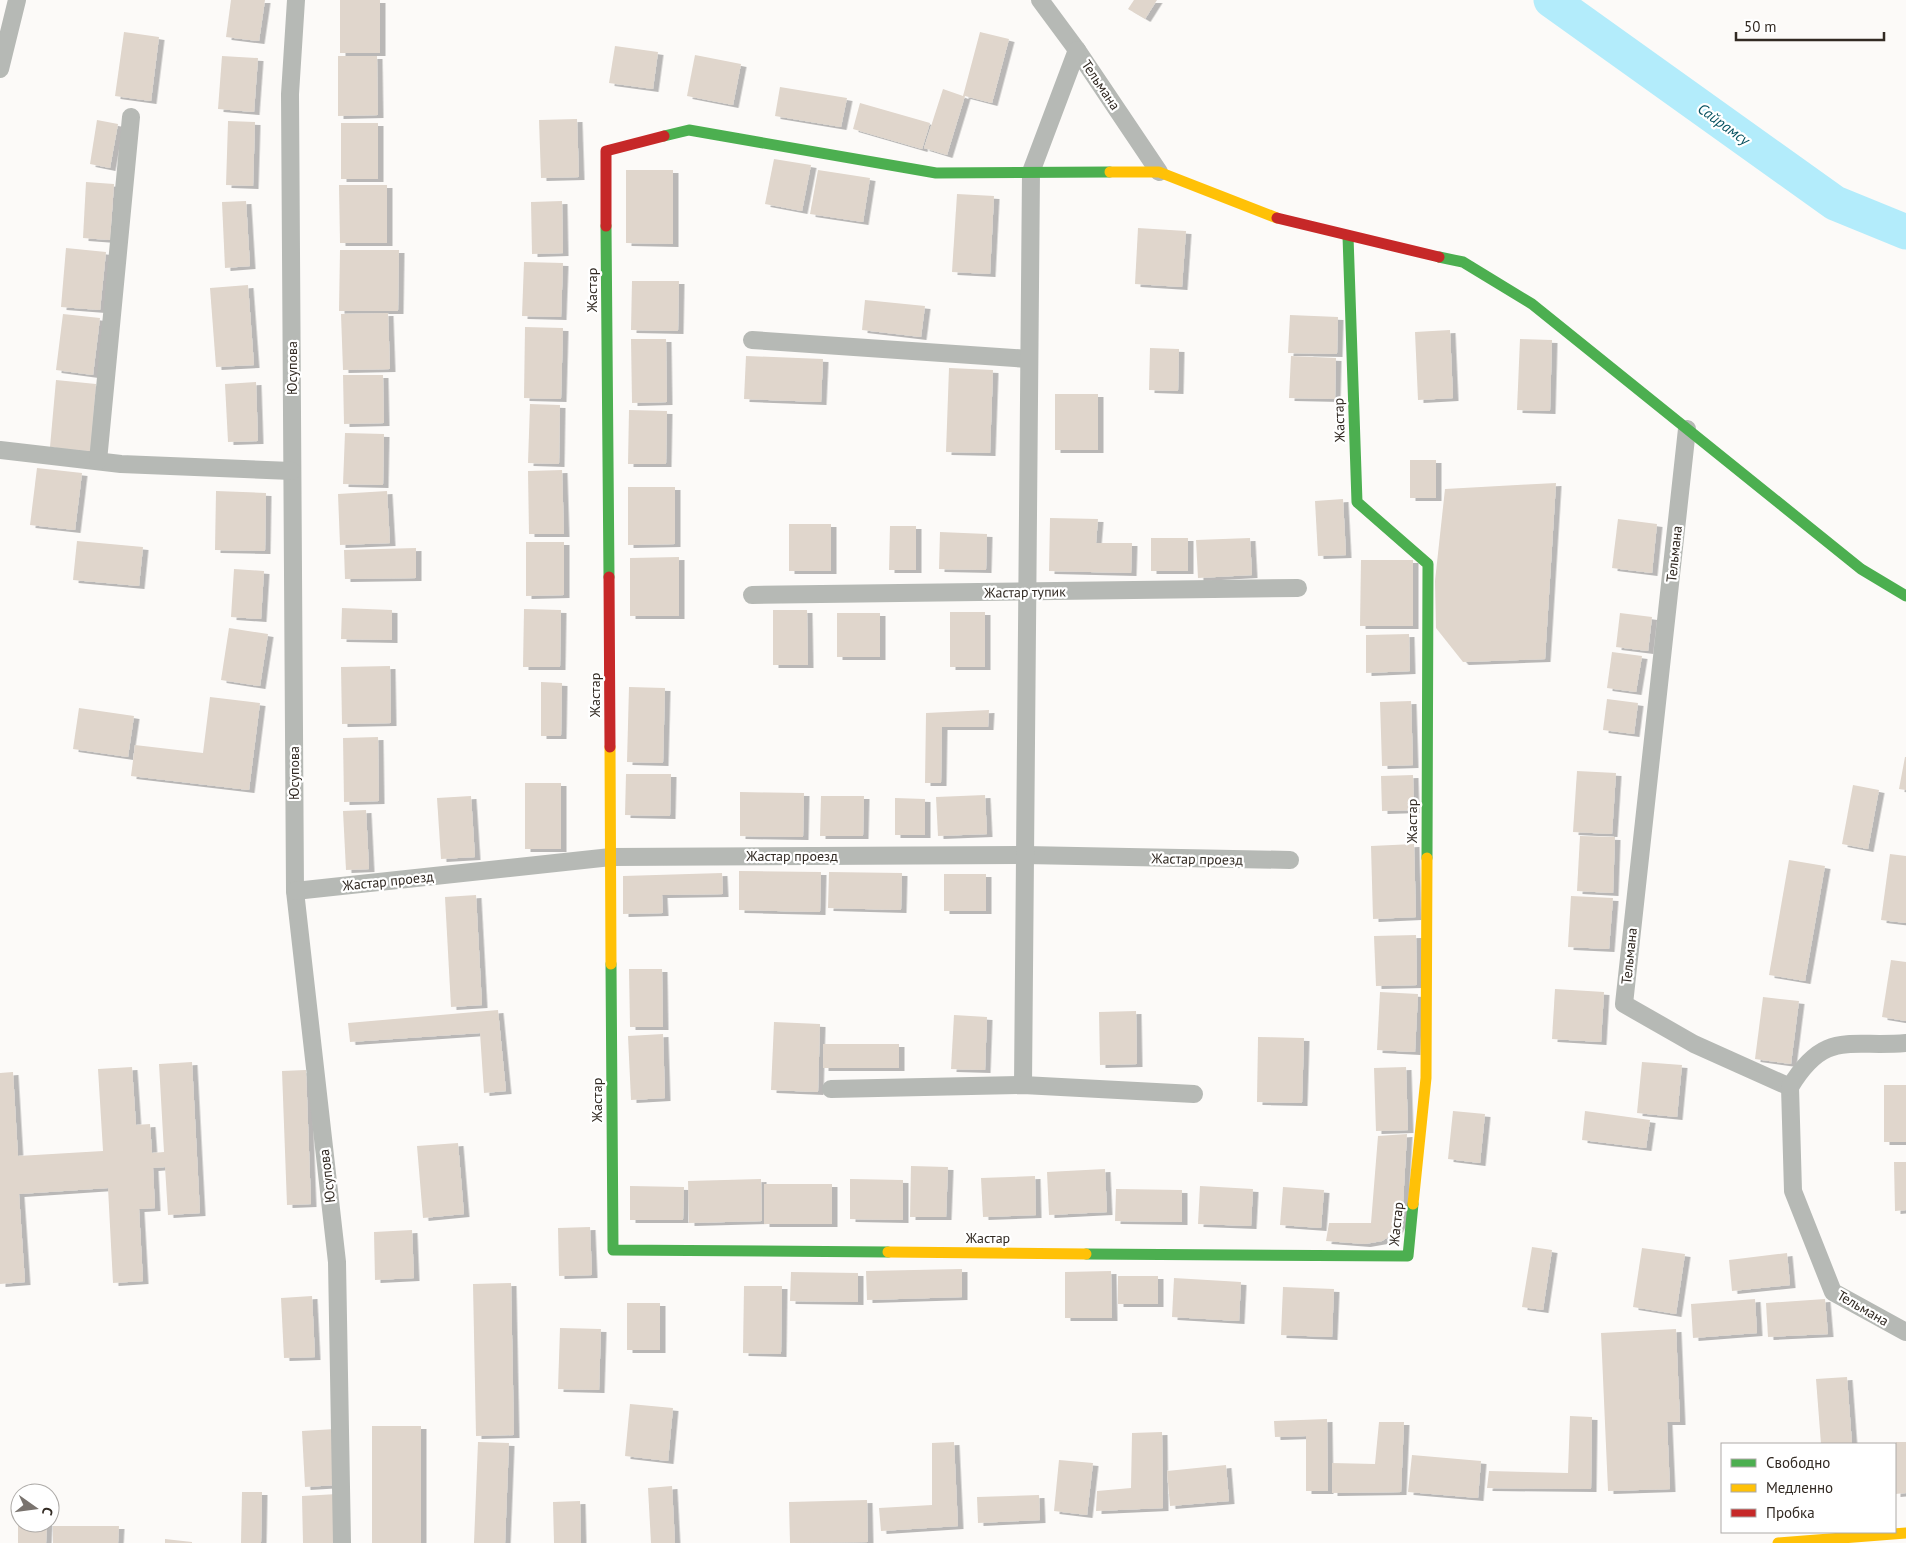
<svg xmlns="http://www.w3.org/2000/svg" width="1906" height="1543" font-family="'PT Sans',sans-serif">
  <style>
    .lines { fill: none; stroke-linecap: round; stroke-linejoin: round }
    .river { stroke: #b3ecfb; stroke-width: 35 }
    .building { fill: #e0d6cc; filter: url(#shadow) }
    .street { stroke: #b6b9b5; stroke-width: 18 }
    .fast { stroke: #4caf50; stroke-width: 11 }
    .slow { stroke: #ffc107; stroke-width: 11 }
    .jam { stroke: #c62828; stroke-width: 11 }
    .labels { text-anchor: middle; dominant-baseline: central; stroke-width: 4.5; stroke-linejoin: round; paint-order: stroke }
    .street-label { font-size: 14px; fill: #322a23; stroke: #fff }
    .water-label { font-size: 15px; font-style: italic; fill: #034f5e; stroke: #fff }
  </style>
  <defs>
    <filter id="shadow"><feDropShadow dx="5.5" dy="3" stdDeviation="0" flood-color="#0004"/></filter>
  </defs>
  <rect width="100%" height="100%" fill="#fcfaf8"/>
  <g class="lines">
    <!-- river -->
    <polyline class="river" points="1551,0 1835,203 1906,232"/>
  </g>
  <!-- building -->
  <g class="building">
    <polygon points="231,0 265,0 259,41 226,37"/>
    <rect x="340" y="0" width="40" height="53"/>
    <polygon points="1134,0 1157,0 1145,19 1128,9"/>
    <polygon points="124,32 159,37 151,101 115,96"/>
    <polygon points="980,32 1009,39 992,103 965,96 947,155 924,148 943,89 963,96"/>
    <polygon points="615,46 658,52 653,89 609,83"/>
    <polygon points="695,55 741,64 733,105 687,96"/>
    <polygon points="222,56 258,58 254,112 218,109"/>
    <polygon points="338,56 377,56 378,115 338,116"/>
    <polygon points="780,87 847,98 841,127 775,116"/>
    <polygon points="860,103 930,123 922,149 853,129"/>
    <polygon points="577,119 579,177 541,178 539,120"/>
    <polygon points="97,120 118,124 110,168 90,164"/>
    <polygon points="228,121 255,122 253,186 226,185"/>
    <rect x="341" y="123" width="37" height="56"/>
    <polygon points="774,159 811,165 802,211 765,204"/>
    <polygon points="626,170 673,170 673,244 626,243"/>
    <polygon points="818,170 870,178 863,222 810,214"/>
    <polygon points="86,182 114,184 110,240 83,238"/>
    <polygon points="339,185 387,185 387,243 340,243"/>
    <polygon points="957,194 994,196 990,274 952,272"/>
    <polygon points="246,201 250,266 225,268 222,202"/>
    <polygon points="562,201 563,253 532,254 531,202"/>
    <polygon points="1138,228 1186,231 1182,287 1135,284"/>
    <polygon points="66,248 106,252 100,310 61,307"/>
    <polygon points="340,250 399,250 398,311 339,311"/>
    <polygon points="524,262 563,263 561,317 522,316"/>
    <polygon points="632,281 679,281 678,331 631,330"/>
    <polygon points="248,285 254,365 216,367 210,288"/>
    <polygon points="865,300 925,306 921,337 862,330"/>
    <polygon points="388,313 390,369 343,370 341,314"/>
    <polygon points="63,314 100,318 93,375 56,370"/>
    <polygon points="1290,315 1338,317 1337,354 1288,353"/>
    <polygon points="525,327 563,328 561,399 524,398"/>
    <polygon points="1450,330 1453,398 1418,400 1415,332"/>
    <polygon points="631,339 666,339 667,402 632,403"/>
    <polygon points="1520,339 1552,340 1550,411 1517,410"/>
    <polygon points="1150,348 1179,349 1178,391 1149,390"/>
    <polygon points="746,356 823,359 821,402 744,399"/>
    <polygon points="1291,356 1336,358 1335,399 1289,398"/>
    <polygon points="949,368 993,370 990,453 946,452"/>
    <polygon points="343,375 383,375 384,423 344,424"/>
    <polygon points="56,380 96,384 90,451 50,447"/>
    <polygon points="256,382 258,441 228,442 225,384"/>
    <rect x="1055" y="394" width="43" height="56"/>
    <polygon points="530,404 560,405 559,464 528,463"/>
    <polygon points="629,410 667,411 666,464 628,464"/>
    <polygon points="345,433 384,434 383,485 343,484"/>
    <rect x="1410" y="460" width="26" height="38"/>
    <polygon points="37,468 82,473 75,530 30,525"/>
    <polygon points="562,470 564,534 529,534 528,471"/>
    <polygon points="1556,483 1545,659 1463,662 1436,628 1435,581 1445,489"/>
    <polygon points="628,487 675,487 675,544 628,545"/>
    <polygon points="216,491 266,493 265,551 215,550"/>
    <polygon points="387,491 390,543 340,545 338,494"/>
    <polygon points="1343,499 1346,555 1318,556 1315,501"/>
    <polygon points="1050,518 1098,519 1096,543 1132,543 1131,573 1049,571"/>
    <polygon points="1618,519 1657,524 1652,573 1612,568"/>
    <rect x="789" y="524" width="42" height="47"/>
    <polygon points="890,526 916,526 916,570 889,570"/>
    <polygon points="940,532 987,534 986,570 939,569"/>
    <rect x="1151" y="538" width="37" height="33"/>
    <polygon points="1250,538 1252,575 1198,578 1196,540"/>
    <polygon points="77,541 143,547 139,586 73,580"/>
    <polygon points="526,542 564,542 564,595 526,596"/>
    <polygon points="416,548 416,578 345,579 344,550"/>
    <polygon points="679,557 679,616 630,616 630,558"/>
    <polygon points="1361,560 1413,560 1413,626 1360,626"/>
    <polygon points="234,569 264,571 261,619 231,617"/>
    <polygon points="342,608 392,610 392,640 341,639"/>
    <polygon points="524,609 561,610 560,667 523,667"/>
    <polygon points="773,610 807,610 808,665 773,665"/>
    <rect x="950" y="612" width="35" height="55"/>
    <rect x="837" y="613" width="43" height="44"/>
    <polygon points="1620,613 1652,617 1648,651 1616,647"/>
    <polygon points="229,628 268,634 260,686 221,680"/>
    <polygon points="1409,634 1410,671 1366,673 1366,635"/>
    <polygon points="1612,652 1642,656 1636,692 1607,688"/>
    <polygon points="390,666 391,723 342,724 341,667"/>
    <polygon points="541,682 562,683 561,736 541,736"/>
    <polygon points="629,687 665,688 663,763 627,762"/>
    <polygon points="210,697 260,703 249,790 131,776 135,745 203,753"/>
    <polygon points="1607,699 1638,703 1634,734 1603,730"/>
    <polygon points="1411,701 1413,765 1382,766 1380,702"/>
    <polygon points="79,708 134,716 128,757 73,749"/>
    <polygon points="989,710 988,727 942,727 941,783 925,783 926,713"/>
    <polygon points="378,737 379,801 344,802 343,738"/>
    <polygon points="1905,757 1906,757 1906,790 1899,789"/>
    <polygon points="1577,771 1616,773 1612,834 1573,832"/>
    <polygon points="626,774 671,774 670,816 625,815"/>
    <polygon points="1413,775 1414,810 1382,811 1381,776"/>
    <rect x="525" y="783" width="36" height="66"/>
    <polygon points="1853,785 1879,790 1868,849 1842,844"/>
    <polygon points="740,792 804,793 803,837 740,836"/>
    <polygon points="985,795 987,834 938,836 936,797"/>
    <polygon points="471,796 475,857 441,859 437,798"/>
    <polygon points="821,796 864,796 863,836 820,836"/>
    <polygon points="895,798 925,799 925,835 895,835"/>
    <polygon points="366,810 369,869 346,870 343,811"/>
    <polygon points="1580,836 1615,837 1613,893 1577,891"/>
    <polygon points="1414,844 1416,917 1373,919 1371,846"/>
    <polygon points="1890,854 1906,856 1906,923 1881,920"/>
    <polygon points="1789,860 1825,866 1805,981 1769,975"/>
    <polygon points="739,871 821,872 820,912 739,910"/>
    <polygon points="829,872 902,873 901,910 828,908"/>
    <polygon points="722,873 723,894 662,895 663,913 623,914 623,876"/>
    <rect x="944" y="874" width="42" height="37"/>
    <polygon points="476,895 482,1005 451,1007 445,897"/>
    <polygon points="1571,896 1613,898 1609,949 1568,947"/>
    <polygon points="1416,935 1417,985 1376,986 1374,936"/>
    <polygon points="1891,960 1906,962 1906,1021 1882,1017"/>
    <polygon points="629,969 662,969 663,1027 630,1027"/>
    <polygon points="1555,989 1604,992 1601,1042 1552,1039"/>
    <polygon points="1380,992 1418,994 1415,1052 1377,1050"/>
    <polygon points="1763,997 1799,1001 1791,1064 1755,1059"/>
    <polygon points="498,1010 506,1091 484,1093 480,1033 350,1042 348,1023"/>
    <polygon points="1136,1011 1137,1064 1100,1065 1099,1012"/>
    <polygon points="954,1015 987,1017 985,1070 951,1069"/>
    <polygon points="774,1022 820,1024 818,1092 771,1090"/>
    <polygon points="663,1034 665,1098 631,1100 628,1036"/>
    <polygon points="1258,1037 1304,1038 1302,1103 1257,1102"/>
    <rect x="823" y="1044" width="76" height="24"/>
    <polygon points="192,1062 200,1213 168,1215 165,1167 153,1168 155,1208 139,1209 143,1281 113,1283 108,1188 19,1194 25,1282 0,1284 0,1073 13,1072 18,1156 103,1151 98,1069 132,1067 136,1125 150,1124 152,1153 164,1152 159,1064"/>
    <polygon points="1642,1062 1682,1065 1677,1117 1637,1113"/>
    <polygon points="1406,1067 1408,1130 1376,1131 1374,1068"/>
    <polygon points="306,1070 311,1204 287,1205 282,1071"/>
    <rect x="1884" y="1085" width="22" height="57"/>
    <polygon points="1453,1111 1485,1114 1480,1163 1448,1159"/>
    <polygon points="1585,1111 1650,1120 1646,1148 1582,1140"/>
    <polygon points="1407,1134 1402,1221 1396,1232 1382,1241 1365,1244 1326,1241 1329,1223 1371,1223 1378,1136"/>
    <polygon points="458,1143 464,1214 423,1218 417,1146"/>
    <polygon points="1894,1162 1906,1162 1906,1210 1895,1211"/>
    <polygon points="911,1166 948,1167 946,1217 910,1217"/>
    <polygon points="1105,1169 1107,1212 1049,1215 1047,1172"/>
    <polygon points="1035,1176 1036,1215 983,1217 981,1178"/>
    <polygon points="761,1179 762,1221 689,1223 688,1181"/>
    <polygon points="850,1179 903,1180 903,1220 850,1219"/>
    <rect x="764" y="1184" width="68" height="40"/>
    <polygon points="630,1186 684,1187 683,1220 630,1220"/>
    <polygon points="1200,1186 1253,1189 1251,1226 1198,1224"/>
    <polygon points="1283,1187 1324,1190 1321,1228 1280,1225"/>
    <polygon points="1116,1189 1182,1190 1182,1222 1115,1221"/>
    <polygon points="590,1227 592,1275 559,1276 558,1228"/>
    <polygon points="412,1230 414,1278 375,1280 374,1232"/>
    <polygon points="1532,1247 1552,1250 1543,1310 1522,1307"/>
    <polygon points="1642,1248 1685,1254 1676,1314 1633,1307"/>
    <polygon points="1787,1253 1790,1285 1732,1291 1729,1260"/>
    <polygon points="962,1269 962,1297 867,1300 866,1271"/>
    <polygon points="1111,1271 1112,1318 1065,1318 1065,1272"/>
    <polygon points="791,1272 858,1273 858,1302 790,1301"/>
    <rect x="1118" y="1276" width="40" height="28"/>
    <polygon points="1174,1278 1241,1282 1239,1321 1172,1317"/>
    <polygon points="511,1283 514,1435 476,1436 473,1284"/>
    <polygon points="744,1286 782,1286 781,1354 743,1353"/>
    <polygon points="1283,1287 1334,1289 1332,1337 1281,1335"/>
    <polygon points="312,1296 315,1357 284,1358 281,1298"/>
    <polygon points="1755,1299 1757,1333 1693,1338 1691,1304"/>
    <polygon points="1825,1299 1828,1334 1768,1337 1766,1303"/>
    <rect x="627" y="1303" width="33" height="47"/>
    <polygon points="560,1328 601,1329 599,1390 558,1389"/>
    <polygon points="1676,1329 1680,1422 1667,1422 1670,1489 1608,1491 1601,1333"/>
    <polygon points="1847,1377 1852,1444 1821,1444 1816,1379"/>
    <polygon points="630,1404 673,1408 668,1461 625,1456"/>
    <polygon points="1570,1416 1592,1417 1591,1489 1487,1488 1489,1471 1568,1473"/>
    <polygon points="1327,1419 1328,1491 1306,1491 1306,1436 1275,1437 1274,1421"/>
    <polygon points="1379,1422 1404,1422 1401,1492 1332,1493 1332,1463 1375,1464"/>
    <rect x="372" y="1426" width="49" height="117"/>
    <polygon points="335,1429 337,1485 305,1487 302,1431"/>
    <polygon points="1162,1432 1163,1508 1096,1511 1097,1491 1131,1488 1132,1433"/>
    <polygon points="478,1442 509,1443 505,1543 474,1543"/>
    <polygon points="954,1442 958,1526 881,1531 879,1508 932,1505 932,1443"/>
    <polygon points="1896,1442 1906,1442 1906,1493 1895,1494"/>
    <polygon points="1412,1455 1481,1461 1478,1498 1408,1492"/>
    <polygon points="1059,1460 1093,1463 1087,1515 1054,1511"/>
    <polygon points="1226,1465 1229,1501 1170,1506 1167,1471"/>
    <polygon points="672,1486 675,1543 651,1543 648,1488"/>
    <polygon points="242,1492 262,1492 261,1543 241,1543"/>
    <polygon points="337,1494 338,1543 303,1543 302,1496"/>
    <polygon points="1039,1495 1040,1520 978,1523 977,1497"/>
    <polygon points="867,1500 868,1542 790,1543 789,1502"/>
    <polygon points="580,1501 581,1543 554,1543 553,1502"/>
    <polygon points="18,1523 47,1523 46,1543 18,1543"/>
    <polygon points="53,1526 119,1526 118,1543 53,1543"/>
    <polygon points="165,1539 192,1542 192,1543 165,1543"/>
  </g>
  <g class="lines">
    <!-- street -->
    <g class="street">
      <polyline points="296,0 290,94 295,891 337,1262 342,1543"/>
      <polyline points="1040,0 1077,50 1159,172"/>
      <polyline points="0,69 17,0"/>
      <polyline points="752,340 1029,359"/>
      <polyline points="1687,429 1624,1004 1694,1044 1790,1087 1793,1191 1833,1292 1906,1332"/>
      <polyline points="0,450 121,464 292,471"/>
      <polyline points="98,461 131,117"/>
      <polyline points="752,595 1298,588"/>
      <polyline points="295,891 611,857 1025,855 1290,860"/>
      <polyline points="1023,1085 1031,172 1077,50"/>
      <path d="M1790 1087C1825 1029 1849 1048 1906 1043"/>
      <polyline points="831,1089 1023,1085 1194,1094"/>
    </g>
    <!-- fast -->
    <g class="fast">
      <polyline points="664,136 689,130 936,173 1110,172"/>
      <polyline points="606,226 609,577"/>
      <polyline points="1348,236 1357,502 1428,564 1427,858"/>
      <polyline points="1439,257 1463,262 1532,304 1861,569 1906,596"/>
      <polyline points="611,964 613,1250 888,1252"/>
      <polyline points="1086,1254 1408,1256 1413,1204"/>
    </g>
    <!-- slow -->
    <g class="slow">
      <polyline points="1110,172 1159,172 1277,218"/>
      <polyline points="610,747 611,964"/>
      <polyline points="1413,1204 1426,1078 1427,858"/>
      <polyline points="888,1252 1086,1254"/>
      <polyline points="1778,1543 1906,1533"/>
    </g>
    <!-- jam -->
    <g class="jam">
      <polyline points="1277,218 1439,257"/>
      <polyline points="606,226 606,151 664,136"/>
      <polyline points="609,577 610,747"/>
    </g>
  </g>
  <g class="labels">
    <!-- street labels -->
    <g class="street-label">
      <text transform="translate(1101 85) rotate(56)">Тельмана</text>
      <text transform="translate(592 290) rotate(-90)">Жастар</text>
      <text transform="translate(292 368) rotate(-90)">Юсупова</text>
      <text transform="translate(1339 420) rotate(-92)">Жастар</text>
      <text transform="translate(1674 554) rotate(-84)">Тельмана</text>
      <text transform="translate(1025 592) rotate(-1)">Жастар тупик</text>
      <text transform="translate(595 695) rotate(-90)">Жастар</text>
      <text transform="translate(294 773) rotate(-90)">Юсупова</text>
      <text transform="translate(1412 821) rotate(-90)">Жастар</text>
      <text x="792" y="856">Жастар проезд</text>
      <text transform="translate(1197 859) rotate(1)">Жастар проезд</text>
      <text transform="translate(388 881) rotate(-6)">Жастар проезд</text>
      <text transform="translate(1629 956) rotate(-84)">Тельмана</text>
      <text transform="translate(597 1100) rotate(-90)">Жастар</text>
      <text transform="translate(327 1176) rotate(-97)">Юсупова</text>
      <text transform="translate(1396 1224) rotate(-84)">Жастар</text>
      <text x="988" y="1238">Жастар</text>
      <text transform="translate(1863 1308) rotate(30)">Тельмана</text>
    </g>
    <!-- water labels -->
    <g class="water-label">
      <text transform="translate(1724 124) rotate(36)">Сайрамсу</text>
    </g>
  </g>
  <!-- legend -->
  <rect x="1721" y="1443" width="175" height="90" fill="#ffffff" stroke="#adaaa7"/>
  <rect x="1731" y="1459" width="25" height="8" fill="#4caf50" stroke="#adaaa7"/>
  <text x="1766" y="1468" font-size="15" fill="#322a23">Свободно</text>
  <rect x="1731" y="1484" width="25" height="8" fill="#ffc107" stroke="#adaaa7"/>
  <text x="1766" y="1493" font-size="15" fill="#322a23">Медленно</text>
  <rect x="1731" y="1509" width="25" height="8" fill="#c62828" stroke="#adaaa7"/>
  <text x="1766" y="1518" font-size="15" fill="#322a23">Пробка</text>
  <!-- north arrow -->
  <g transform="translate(35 1508) rotate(104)"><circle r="24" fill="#ffffff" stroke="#adaaa7"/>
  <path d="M0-4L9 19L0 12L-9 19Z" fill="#79736e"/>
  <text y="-8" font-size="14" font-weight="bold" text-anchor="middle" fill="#322a23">С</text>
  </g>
  <!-- scale -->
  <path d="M1736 32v8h148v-8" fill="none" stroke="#322a23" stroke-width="2.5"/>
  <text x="1744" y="32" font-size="15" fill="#322a23" stroke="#ffffff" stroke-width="4" paint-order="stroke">50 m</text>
</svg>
